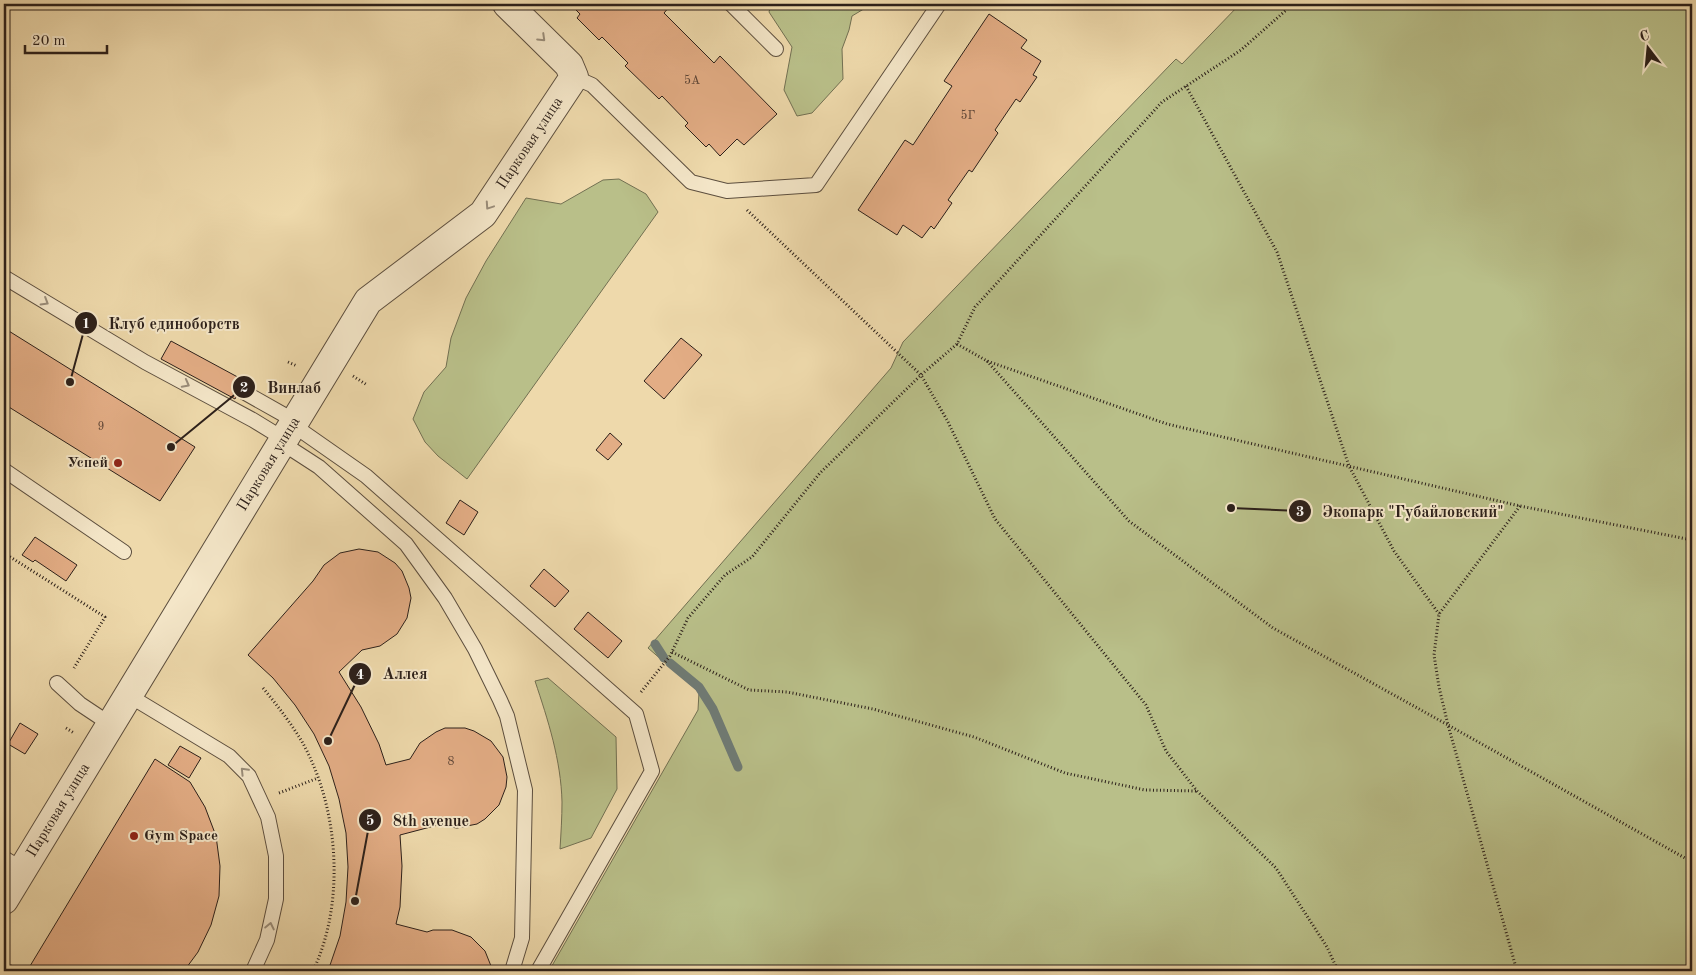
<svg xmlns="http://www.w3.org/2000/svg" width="1696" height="975" font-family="'Old Standard TT',serif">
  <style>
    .green { fill: #b9bf89; stroke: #727052 }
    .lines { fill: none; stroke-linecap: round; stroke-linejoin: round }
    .stream { stroke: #6f7b75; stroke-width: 9 }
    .building { fill: #e3ad85; stroke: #2c201a }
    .lane-casing { stroke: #5c4e3e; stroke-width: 16 }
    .street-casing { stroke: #5c4e3e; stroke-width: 30 }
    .path { stroke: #2c201a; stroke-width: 3; stroke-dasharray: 1 2.5; stroke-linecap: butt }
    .lane { stroke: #f4e6c8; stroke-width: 14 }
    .street { stroke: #f4e6c8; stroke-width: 28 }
    .oneway { stroke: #9a8d7a }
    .poi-dot { fill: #8f2418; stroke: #f4e6c8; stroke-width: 2 }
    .labels { text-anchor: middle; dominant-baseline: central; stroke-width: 4; stroke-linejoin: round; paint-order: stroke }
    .number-label { font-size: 12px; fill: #5a4335 }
    .street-label { font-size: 15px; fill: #2c201a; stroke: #f4e6c8 }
    .poi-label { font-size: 15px; font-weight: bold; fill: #2c201a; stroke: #f4e6c8; text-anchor: end }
    .leader { fill: none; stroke: #2c201a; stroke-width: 2 }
    .callout-dot { fill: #2c201a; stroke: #f4e6c8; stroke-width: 2 }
    .mark-label { font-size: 15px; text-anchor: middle; font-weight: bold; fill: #fff }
    .callout-label { font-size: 16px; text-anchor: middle; font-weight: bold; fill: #2c201a; stroke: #f4e6c8; stroke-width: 4; stroke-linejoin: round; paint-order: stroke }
  </style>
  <rect width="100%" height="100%" fill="#eed9ab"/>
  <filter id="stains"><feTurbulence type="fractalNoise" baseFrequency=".004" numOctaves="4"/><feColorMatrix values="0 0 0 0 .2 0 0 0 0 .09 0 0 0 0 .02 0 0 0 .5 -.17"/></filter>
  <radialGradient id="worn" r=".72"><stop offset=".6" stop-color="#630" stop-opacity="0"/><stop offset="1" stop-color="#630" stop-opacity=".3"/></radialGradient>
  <!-- green -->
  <g class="green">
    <polygon points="771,4 872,4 852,16 849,30 842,49 843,79 812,113 797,116 784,90 792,47 769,12"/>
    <polygon points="1240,4 1692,4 1692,971 549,971 698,710 699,692 648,648 891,368 903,342 1171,64 1176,59 1182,64"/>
    <polygon points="619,179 646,194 658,212 467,479 438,456 425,442 413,419 424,392 446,367 451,338 466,298 486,261 526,198 561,204 603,180"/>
    <path d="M548 678 616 737 617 789 591 838 560 849C561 833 562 817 562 802 561 760 548 720 535 681Z"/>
  </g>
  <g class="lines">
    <!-- stream -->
    <g class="stream">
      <polyline points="655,644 664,658"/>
      <polyline points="670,663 699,687 713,709 738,767"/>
    </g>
  </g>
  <!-- building -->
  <g class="building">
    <polygon points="570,4 667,4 670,6 664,13 714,63 720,56 777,114 744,145 737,139 720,156 709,144 706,147 685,126 688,123 662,96 659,99 625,66 628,63 602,37 599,40 577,18 580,14"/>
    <polygon points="989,14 1027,40 1021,48 1041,61 1033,75 1037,77 1020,102 1016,99 995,130 998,133 972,172 969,170 948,200 952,203 934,229 931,226 922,238 903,225 897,235 858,210 905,140 913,145 952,86 944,81"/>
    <polygon points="4,328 195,447 160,501 4,404"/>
    <polygon points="681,338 702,355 664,399 644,381"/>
    <polygon points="171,341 245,381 235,399 161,359"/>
    <polygon points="610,433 622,444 608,460 596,450"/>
    <polygon points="460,500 478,512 464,535 446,523"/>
    <polygon points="35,537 77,565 66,581 35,560 33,562 22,555"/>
    <polygon points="359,549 378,552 395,563 402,571 409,588 411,598 407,618 397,634 380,646 362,650 339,672 361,707 379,744 386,765 410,759 420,743 436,732 445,728 465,728 474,731 491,741 503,757 507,777 506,787 499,805 485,819 477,824 457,828 438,825 400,835 402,866 400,907 396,924 427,932 433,930 452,930 471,937 485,951 493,971 328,971 340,936 346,902 348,867 346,833 339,799 329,766 314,734 295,705 273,678 248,655 313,581 324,565 340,553"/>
    <polygon points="544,569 569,591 555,607 530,586"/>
    <polygon points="588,612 622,641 608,658 574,629"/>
    <polygon points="20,723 38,734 25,754 8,744"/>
    <polygon points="180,746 201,758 189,778 168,765"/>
    <polygon points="155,759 190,782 205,807 216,836 220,866 219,896 211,925 198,952 184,971 27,971"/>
  </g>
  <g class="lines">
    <!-- lane casing -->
    <g class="lane-casing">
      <g id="lane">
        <polyline points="731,4 776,49"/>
        <polyline points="574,77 592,85 691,182 727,191 816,185 939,4"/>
        <polyline points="4,277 145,362 253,420 284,439"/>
        <polyline points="240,390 295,421"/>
        <polyline points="293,425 366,476 636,714 652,771 538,971"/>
        <polyline points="282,443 319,467 406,544 445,598 475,649 500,700 507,716 525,790 522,938 512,971"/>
        <polyline points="4,470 124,552"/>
        <polyline points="57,683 80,704 110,724"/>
        <polyline points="128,695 229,756 249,776 268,817 276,856 276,899 267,940 253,971"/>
        <polyline points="4,858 22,869"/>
      </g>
    </g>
    <!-- street casing -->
    <g class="street-casing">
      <g id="street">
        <path id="s1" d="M4 900 368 301 483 214 574 77 569 65 507 4"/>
      </g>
    </g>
    <!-- path -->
    <g class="path">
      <polyline points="1186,86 1277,252 1349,466 1394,551 1439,614"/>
      <polyline points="747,210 921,375 947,420 995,519 1146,705 1166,751 1197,791 1276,868 1327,947 1338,971"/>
      <polyline points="957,344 987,361 1167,424 1520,506 1692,540"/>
      <polyline points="987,361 1129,521 1273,628 1448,725 1517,971"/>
      <polyline points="288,362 297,366"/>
      <polyline points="353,376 367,385"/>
      <polyline points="1520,506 1439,614 1434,655 1439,687 1448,725 1692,862"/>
      <polyline points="1688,539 1692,530"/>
      <polyline points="4,553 105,617 74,668"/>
      <polyline points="672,652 749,690 787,692 873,709 974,737 1065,773 1145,790 1197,791"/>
      <path d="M263 688C277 705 290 722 301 740 339 806 346 902 313 971"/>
      <polyline points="641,692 670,656 688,618 725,575 752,557 820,473 921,375 957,344 975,307 1162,102 1241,50 1293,4"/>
      <polyline points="66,728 74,733"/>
      <polyline points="279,793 318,778"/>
      <polyline points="4,962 16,969"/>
    </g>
    <!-- lane -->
    <use href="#lane" class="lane"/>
    <!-- street -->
    <use href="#street" class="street"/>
  </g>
  <!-- one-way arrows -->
  <defs><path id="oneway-chevron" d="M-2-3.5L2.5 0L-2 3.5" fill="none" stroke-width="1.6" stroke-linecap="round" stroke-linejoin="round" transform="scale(1.25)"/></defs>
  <g class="oneway">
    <use href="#oneway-chevron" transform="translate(542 38) rotate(44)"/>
    <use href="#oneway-chevron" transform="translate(489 206) rotate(124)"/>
    <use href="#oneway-chevron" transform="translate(45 302) rotate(31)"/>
    <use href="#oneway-chevron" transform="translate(186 384) rotate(28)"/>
    <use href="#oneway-chevron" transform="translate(244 771) rotate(-134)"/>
    <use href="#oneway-chevron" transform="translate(270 926) rotate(-78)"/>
  </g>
  <!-- markers -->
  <g class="poi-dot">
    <circle cx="118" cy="463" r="5"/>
    <circle cx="134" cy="836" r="5"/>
  </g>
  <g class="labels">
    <!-- number labels -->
    <g class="number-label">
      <text x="692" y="81">5А</text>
      <text x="968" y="116">5Г</text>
      <text x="101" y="427">9</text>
      <text x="451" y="762">8</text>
    </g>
    <!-- street labels -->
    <g class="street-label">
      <text stroke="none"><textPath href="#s1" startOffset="930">Парковая улица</textPath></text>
      <text stroke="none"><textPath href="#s1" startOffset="510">Парковая улица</textPath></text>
      <text stroke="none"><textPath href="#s1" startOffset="105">Парковая улица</textPath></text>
    </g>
    <!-- poi labels -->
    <g class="poi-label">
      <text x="108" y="463">Успей</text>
      <text x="144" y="836" text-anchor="start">Gym Space</text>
    </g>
  </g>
  <!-- callouts -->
  <path class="leader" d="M70 382L86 323M171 447L244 387M1231 508L1300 511M328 741L360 674M355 901L370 820"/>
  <g class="callout-dot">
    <circle cx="70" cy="382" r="5"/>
    <circle cx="171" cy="447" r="5"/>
    <circle cx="1231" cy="508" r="5"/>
    <circle cx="328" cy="741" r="5"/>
    <circle cx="355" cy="901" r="5"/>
    <circle cx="86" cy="323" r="12"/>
    <circle cx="244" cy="387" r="12"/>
    <circle cx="1300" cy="511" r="12"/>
    <circle cx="360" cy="674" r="12"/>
    <circle cx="370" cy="820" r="12"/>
  </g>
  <g class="mark-label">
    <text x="86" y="328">1</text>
    <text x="244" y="392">2</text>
    <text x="1300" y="516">3</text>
    <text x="360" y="679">4</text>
    <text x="370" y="825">5</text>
  </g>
  <g class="callout-label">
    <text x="174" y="329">Клуб единоборств</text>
    <text x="294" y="393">Винлаб</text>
    <text x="1413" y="517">Экопарк "Губайловский"</text>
    <text x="405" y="679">Аллея</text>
    <text x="431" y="826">8th avenue</text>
  </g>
  <!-- margin -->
  <rect width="1696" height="975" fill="none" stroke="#eed9ab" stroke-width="20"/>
  <rect x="5" y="5" width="1686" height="965" fill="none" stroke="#2c201a" stroke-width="2.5"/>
  <rect x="10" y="10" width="1676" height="955" fill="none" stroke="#2c201a"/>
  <!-- north arrow -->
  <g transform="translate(1648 48) rotate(344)" stroke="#f4e6c8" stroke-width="4" paint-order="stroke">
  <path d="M0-4L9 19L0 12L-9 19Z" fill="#2c201a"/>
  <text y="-8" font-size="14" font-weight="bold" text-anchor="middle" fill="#2c201a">С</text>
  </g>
  <!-- scale -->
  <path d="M25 45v8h82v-8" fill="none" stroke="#2c201a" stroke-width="2.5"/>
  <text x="32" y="45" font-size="15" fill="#2c201a" stroke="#f4e6c8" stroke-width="4" paint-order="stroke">20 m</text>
  <rect width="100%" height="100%" filter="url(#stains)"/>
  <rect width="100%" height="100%" fill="url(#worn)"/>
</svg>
